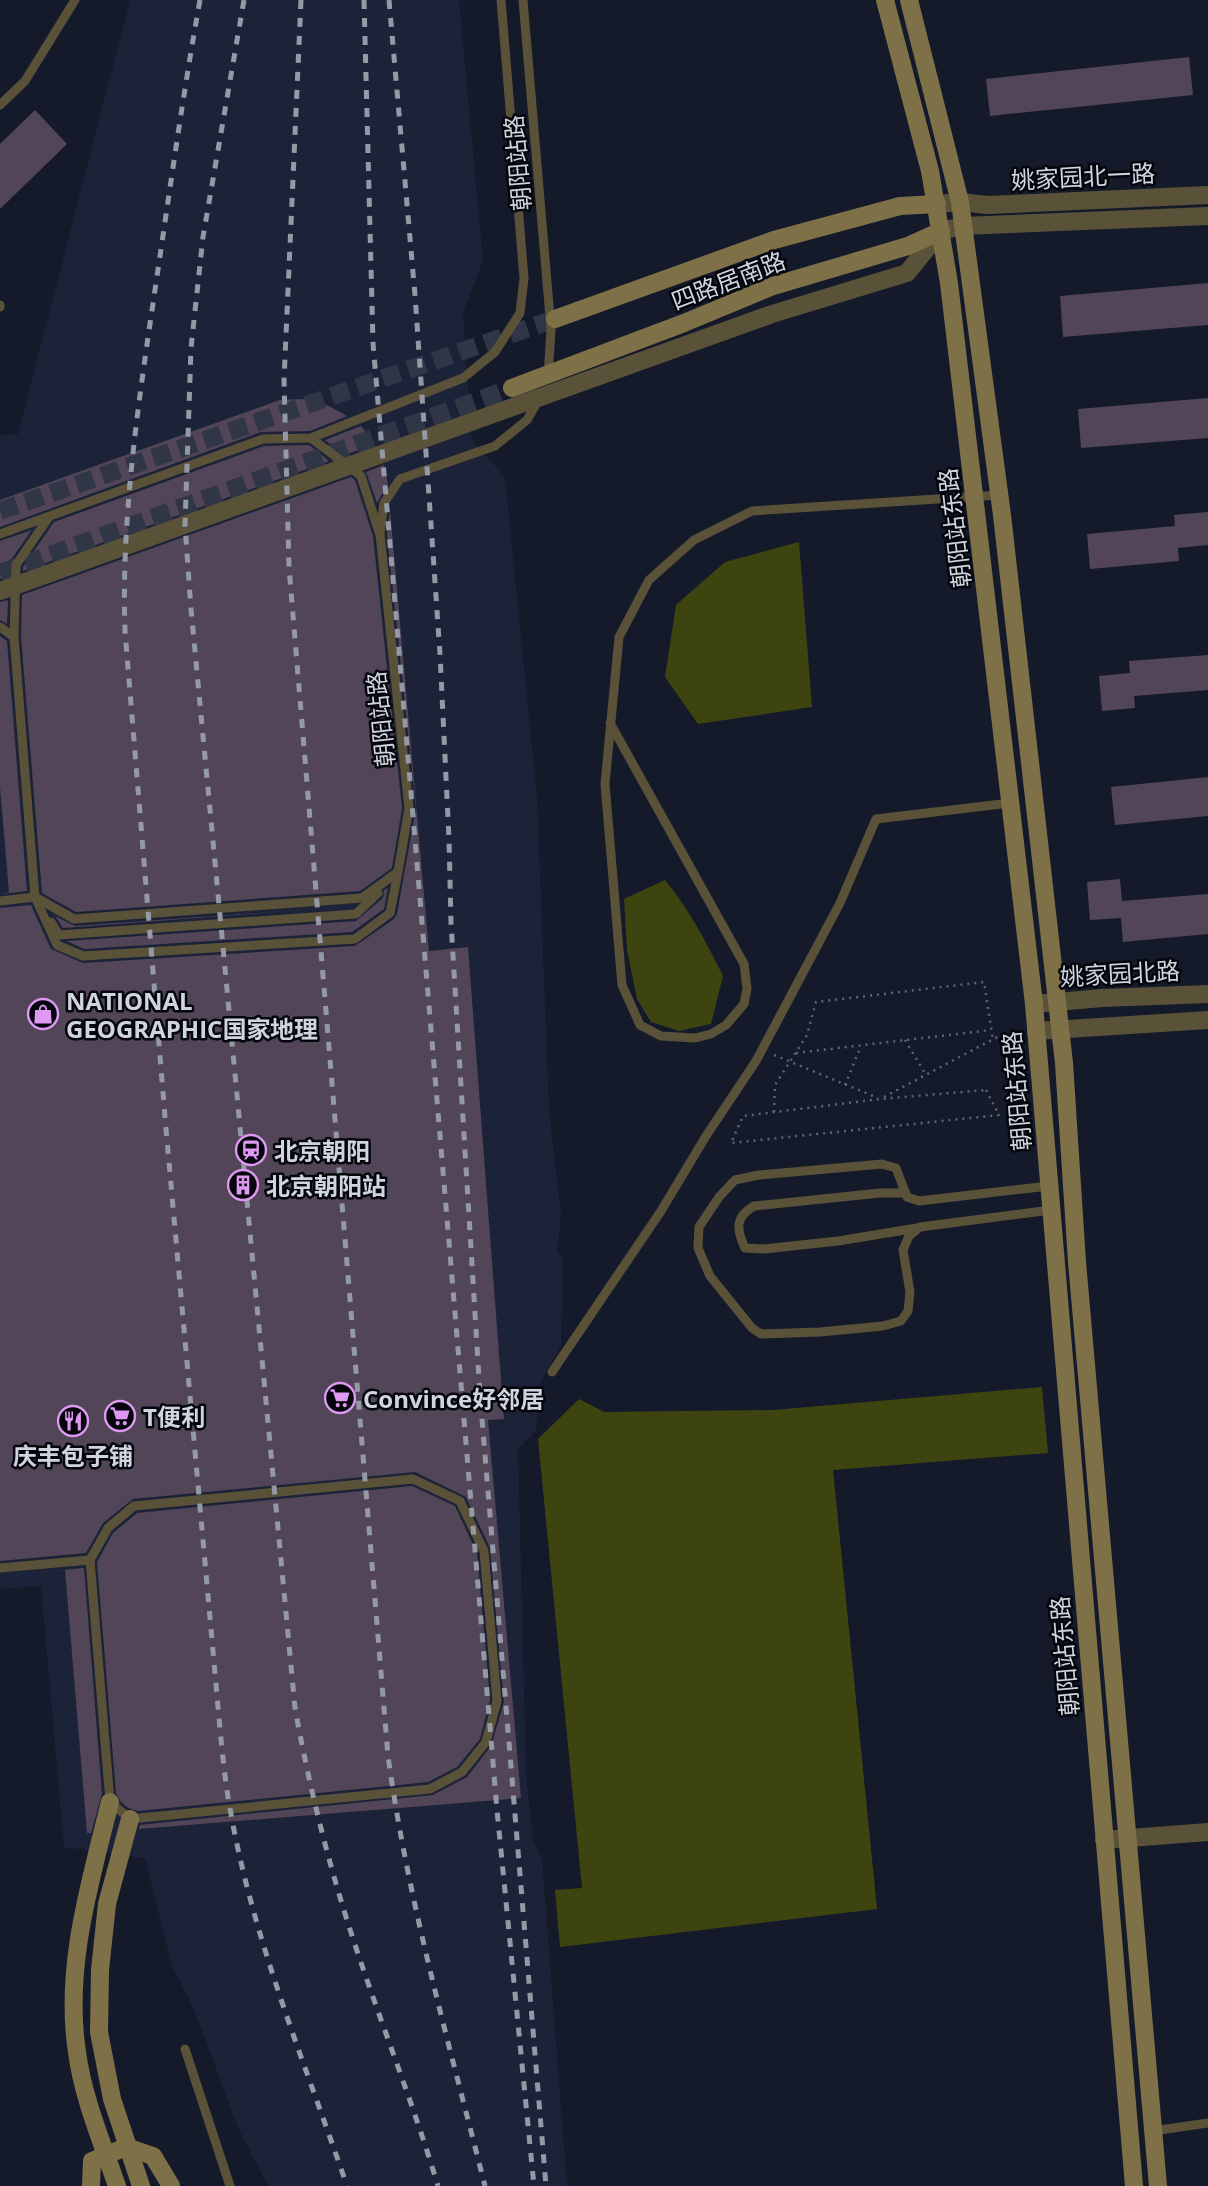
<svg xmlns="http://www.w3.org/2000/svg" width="1208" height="2186" font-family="'Open Sans','Noto Sans SC',sans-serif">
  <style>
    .built { fill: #1c2339 }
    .green { fill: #3e4410 }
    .building { fill: #514557 }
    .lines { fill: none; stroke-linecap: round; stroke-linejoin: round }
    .secondary-tunnel { stroke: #313646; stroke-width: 18; stroke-dasharray: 18 9; stroke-linecap: butt }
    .path { stroke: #606574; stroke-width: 2.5; stroke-dasharray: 2 5; stroke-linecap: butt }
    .service { stroke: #5a5238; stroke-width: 9 }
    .minor { stroke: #5a5238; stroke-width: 18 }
    .tertiary { stroke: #5a5238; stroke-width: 18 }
    .secondary { stroke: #7f7147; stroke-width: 18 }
    .rail { stroke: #9499a6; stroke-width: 5; stroke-dasharray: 9 9; stroke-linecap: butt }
    .labels { text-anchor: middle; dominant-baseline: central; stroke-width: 5; stroke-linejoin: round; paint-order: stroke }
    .street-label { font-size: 24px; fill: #cfd4df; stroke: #04060c }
    .poi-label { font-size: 24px; font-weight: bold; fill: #cfd4df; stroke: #04060c; text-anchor: start }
  </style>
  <rect width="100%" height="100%" fill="#151a2b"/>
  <!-- built -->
  <polygon class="built" points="130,0 459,0 483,261 463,312 471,436 472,440 505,477 537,797 549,1110 561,1215 557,1252 563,1258 561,1346 540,1383 536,1431 518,1449 526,1774 533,1840 542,1859 567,2186 268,2186 238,2128 194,2009 172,1966 145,1858 64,1847 41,1586 0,1589 0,435 18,434"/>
  <!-- green -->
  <g class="green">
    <polygon points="799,542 812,707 698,724 665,677 676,605 725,562"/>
    <path d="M665 880C689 909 706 942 723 976L711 1024 679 1031 651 1022 637 999 627 950 624 899Z"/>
    <polygon points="1042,1387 1048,1453 833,1470 877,1909 560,1947 555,1890 582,1888 538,1439 579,1399 604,1412 773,1410"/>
  </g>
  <!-- building -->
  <g class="building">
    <polygon points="1189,57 1193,95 990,116 986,79"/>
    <polygon points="35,110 67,144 0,209 0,144"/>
    <polygon points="1208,283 1208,325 1063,337 1060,296"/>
    <polygon points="1208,398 1208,438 1081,448 1078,409"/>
    <polygon points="303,399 323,403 347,416 310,431 261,432 0,527 0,500 280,400"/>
    <polygon points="361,426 375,444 345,455 325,440"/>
    <polygon points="309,445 329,461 23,571 23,567 54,522 264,446"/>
    <polygon points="384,465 388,484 377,503 366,472"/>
    <polygon points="351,477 355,480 373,536 402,808 392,868 360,891 76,912 42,893 21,637 22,595"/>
    <polygon points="390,509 429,951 468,947 504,1419 488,1420 521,1798 139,1829 140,1825 433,1795 467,1777 491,1746 504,1702 490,1548 466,1497 415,1472 133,1499 103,1523 86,1553 0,1561 0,908 31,905 51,949 83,963 355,946 394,919 397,914 416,808 387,534"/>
    <polygon points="1208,512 1208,545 1178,548 1179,561 1090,569 1087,534 1175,526 1174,515"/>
    <polygon points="32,530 10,561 9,576 0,579 0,541"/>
    <polygon points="8,600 7,624 0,620 0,602"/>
    <polygon points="0,636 7,641 27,891 0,894 9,892 0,787"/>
    <polygon points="1208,655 1208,690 1134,696 1135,708 1102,711 1099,676 1130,673 1129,661"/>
    <polygon points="1208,777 1208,816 1115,825 1111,787"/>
    <polygon points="1120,879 1122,901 1208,894 1208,934 1123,942 1121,918 1090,920 1087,882"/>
    <polygon points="388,888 384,909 352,932 84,949 67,941 356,921 383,898 384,890"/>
    <polygon points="355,906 63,928 55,916 75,926"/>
    <polygon points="412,1486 455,1506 477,1553 490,1700 480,1739 457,1767 428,1782 138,1811 128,1808 121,1802 116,1793 97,1562 113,1533 137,1513"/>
    <polygon points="84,1568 102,1794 91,1833 87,1833 65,1570 0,1576"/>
  </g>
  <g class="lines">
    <!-- secondary-tunnel -->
    <g class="secondary-tunnel">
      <polyline points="0,511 555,319"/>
      <polyline points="0,573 512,388"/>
    </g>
    <!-- path -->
    <g class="path">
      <polyline points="905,1040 926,1075"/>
      <polyline points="796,1053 991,1030"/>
      <polyline points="774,1055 878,1098"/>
      <polyline points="845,1085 861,1046"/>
      <polygon points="986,1090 999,1115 731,1143 743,1116 880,1099"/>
      <polyline points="884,1097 1003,1034 1006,1061"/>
      <polyline points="774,1112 775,1085 807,1035 816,1002 984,982 993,1040"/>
    </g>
    <!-- service -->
    <g class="service">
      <polyline points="523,0 551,329 548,377"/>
      <polyline points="0,105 25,81 75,0"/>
      <polyline points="0,305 0,307"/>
      <polyline points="311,438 361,476 379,532"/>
      <polyline points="0,534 263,439 311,438 463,378 495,352 520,313 524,278 501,0"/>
      <polyline points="0,627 14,637 35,897 74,919 362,898 398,872 409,808 380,534 384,503 400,479 495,446 527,420 539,399"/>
      <polyline points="14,637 16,565 49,517"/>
      <polyline points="610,723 744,964 747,989 744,1004 726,1025 711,1034 695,1038 661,1036 640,1025 622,985 605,784 619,637 649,580 694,540 752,511 999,495"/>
      <polyline points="35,897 57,945 83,956 355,939 390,913 398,872"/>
      <polyline points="0,901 35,897"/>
      <polyline points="51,922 59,935 356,914 378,893"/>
      <polyline points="1049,1186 919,1201 907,1197 896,1168 882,1164 759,1175 735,1180 719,1197 699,1227 698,1248 710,1276 752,1328 761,1334 820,1332 883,1326 901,1321 908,1311 910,1292 903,1250 909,1236 920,1227 1051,1210"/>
      <path d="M906 1193H880L754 1206C735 1217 736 1229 745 1248L764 1249 838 1241 917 1228"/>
      <polyline points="552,1372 661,1211 706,1136 756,1061 840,903 876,819 1010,803"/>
      <polygon points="413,1479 460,1501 484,1551 497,1701 486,1742 462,1772 430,1789 130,1819 110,1802 90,1560 108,1528 134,1506"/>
      <polyline points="0,1568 90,1560"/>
      <polyline points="185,2049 230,2186"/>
      <polyline points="1153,2131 1208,2123"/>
    </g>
    <!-- minor -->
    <polyline class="minor" points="1104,1840 1208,1832"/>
    <!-- tertiary -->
    <g class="tertiary">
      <polyline points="937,204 960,202 988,205 1208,195"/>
      <polyline points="0,591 772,314 907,273 941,231 963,226 1208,216"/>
      <polyline points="1034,1004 1102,998 1208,994"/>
      <polyline points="1036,1031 1208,1020"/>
    </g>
    <!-- secondary -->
    <g class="secondary">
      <polyline points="885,0 930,171 949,283 1034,1004 1134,2186"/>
      <polyline points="909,0 960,202 1002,515 1064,1063 1077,1262 1158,2186"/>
      <polyline points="555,319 774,240 900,206 937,204"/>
      <polyline points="512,388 684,323 773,286 908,246 941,231"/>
      <path d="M110 1802C90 1883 64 1968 77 2052 83 2098 102 2142 117 2186"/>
      <polyline points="130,1819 107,1904 100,1970 99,2032 112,2099 141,2186"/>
      <polyline points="91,2186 92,2161 126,2147 153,2156 171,2186"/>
    </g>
    <!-- rail -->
    <g class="rail">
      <path d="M200 0C183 94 170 189 156 283 139 399 121 514 125 631L166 1129 219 1718C222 1750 225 1783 231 1814 254 1942 305 2063 347 2186"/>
      <path d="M244 0 203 237 191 348 185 525 191 609 295 1708C308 1780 325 1850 347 1920 375 2009 411 2096 438 2186"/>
      <path d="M301 0 284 380 289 567 388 1756C408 1902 449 2043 485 2186"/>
      <polyline points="364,0 373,343 497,1810 534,2186"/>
      <polyline points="389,0 415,295 440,654 449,839 451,923 480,1395 546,2186"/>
    </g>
  </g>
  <!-- icons -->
  <defs>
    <g id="shop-ring" transform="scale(1.575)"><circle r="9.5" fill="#04060c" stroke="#de98f2" stroke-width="1.5"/><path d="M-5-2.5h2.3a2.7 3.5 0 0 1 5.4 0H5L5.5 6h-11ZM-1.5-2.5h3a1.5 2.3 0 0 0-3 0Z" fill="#de98f2"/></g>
    <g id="station-ring" transform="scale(1.575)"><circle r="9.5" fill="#04060c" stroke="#de98f2" stroke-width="1.5"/><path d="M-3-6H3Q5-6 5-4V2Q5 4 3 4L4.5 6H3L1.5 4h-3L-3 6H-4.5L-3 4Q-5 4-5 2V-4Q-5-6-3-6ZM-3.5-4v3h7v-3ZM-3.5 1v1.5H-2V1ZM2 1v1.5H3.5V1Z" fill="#de98f2"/></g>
    <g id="building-ring" transform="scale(1.575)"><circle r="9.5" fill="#04060c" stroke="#de98f2" stroke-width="1.5"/><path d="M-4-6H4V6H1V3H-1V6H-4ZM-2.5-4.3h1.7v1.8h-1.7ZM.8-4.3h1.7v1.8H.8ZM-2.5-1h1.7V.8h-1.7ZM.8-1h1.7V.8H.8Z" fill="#de98f2"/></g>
    <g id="supermarket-ring" transform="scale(1.575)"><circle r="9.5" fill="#04060c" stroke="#de98f2" stroke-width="1.5"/><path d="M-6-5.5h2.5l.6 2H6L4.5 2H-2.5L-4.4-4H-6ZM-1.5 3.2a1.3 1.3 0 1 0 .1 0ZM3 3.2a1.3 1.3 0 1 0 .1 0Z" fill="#de98f2"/></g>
    <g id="restaurant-ring" transform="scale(1.575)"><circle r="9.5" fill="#04060c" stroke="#de98f2" stroke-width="1.5"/><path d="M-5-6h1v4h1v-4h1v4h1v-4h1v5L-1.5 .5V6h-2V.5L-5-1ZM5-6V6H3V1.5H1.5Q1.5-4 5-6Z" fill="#de98f2"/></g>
  </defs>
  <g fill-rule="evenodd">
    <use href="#shop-ring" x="43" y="1014"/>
    <use href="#station-ring" x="251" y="1150"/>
    <use href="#building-ring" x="243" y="1185"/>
    <use href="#supermarket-ring" x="340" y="1398"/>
    <use href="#supermarket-ring" x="120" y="1416"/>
    <use href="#restaurant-ring" x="73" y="1421"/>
  </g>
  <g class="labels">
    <!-- street labels -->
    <g class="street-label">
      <text transform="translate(517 163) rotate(-95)">朝阳站路</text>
      <text transform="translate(1083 176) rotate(-3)">姚家园北一路</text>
      <text transform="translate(728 280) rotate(-21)">四路居南路</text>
      <text transform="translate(954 528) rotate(-97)">朝阳站东路</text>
      <text transform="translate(380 719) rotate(-96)">朝阳站路</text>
      <text transform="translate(1120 973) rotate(-3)">姚家园北路</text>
      <text transform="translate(1016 1091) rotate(-95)">朝阳站东路</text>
      <text transform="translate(1064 1656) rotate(-95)">朝阳站东路</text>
    </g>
    <!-- poi labels -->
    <g class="poi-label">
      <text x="66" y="1000">NATIONAL<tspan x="66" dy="28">GEOGRAPHIC国家地理</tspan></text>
      <text x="274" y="1150">北京朝阳</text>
      <text x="266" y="1185">北京朝阳站</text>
      <text x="363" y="1398">Convince好邻居</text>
      <text x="143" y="1416">T便利</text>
      <text x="73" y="1455" text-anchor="middle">庆丰包子铺</text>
    </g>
  </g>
</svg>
